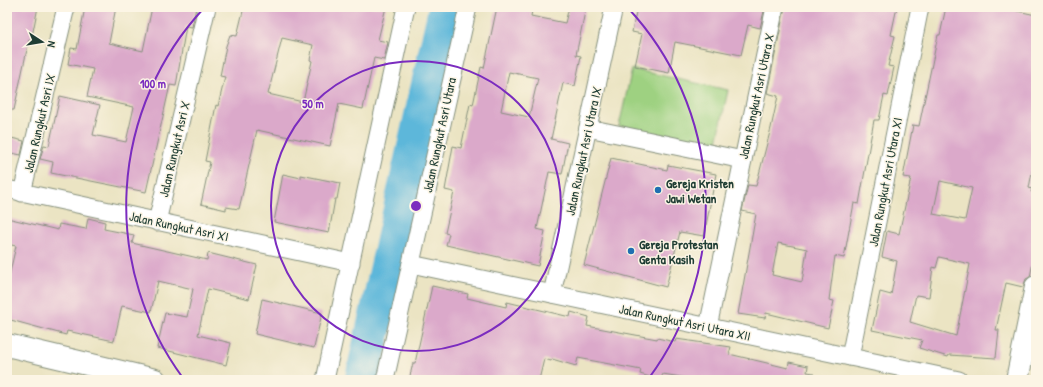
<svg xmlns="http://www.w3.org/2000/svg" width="1043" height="387" font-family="'Patrick Hand',sans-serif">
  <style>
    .green { fill: #9ed181; stroke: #5e875a }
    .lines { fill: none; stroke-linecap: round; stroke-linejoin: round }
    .river { stroke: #5db7da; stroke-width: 35 }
    .building { fill: #dba9ca; fill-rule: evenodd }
    .street-casing { stroke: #85907c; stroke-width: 19 }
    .secondary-casing { stroke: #85907c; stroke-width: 24 }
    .street { stroke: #fff; stroke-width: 17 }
    .secondary { stroke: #fff; stroke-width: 22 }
    .ring { fill: none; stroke: #7b2cbf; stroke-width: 2 }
    .poi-dot { fill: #1f6fb2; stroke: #fcf5e5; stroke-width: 1.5 }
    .labels { text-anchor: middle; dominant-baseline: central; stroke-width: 3; stroke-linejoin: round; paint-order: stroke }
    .street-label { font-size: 13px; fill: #1f3d34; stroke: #fcf5e5 }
    .poi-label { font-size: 13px; font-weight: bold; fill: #1f3d34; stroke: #fcf5e5; text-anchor: start }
    .centre { fill: #7b2cbf; stroke: #fcf5e5; stroke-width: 2 }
    .ring-label { font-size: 12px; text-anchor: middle; font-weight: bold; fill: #7b2cbf; stroke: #fcf5e5; stroke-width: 3; stroke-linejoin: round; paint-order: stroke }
  </style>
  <rect width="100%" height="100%" fill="#fcf5e5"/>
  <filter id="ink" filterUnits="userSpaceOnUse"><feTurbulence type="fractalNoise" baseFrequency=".025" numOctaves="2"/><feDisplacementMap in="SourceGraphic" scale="8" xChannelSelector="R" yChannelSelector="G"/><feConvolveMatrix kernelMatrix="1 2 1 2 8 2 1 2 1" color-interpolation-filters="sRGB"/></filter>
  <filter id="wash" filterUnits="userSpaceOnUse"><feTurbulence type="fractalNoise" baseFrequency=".012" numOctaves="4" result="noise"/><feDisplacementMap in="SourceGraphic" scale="16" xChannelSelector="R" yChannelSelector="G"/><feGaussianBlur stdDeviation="0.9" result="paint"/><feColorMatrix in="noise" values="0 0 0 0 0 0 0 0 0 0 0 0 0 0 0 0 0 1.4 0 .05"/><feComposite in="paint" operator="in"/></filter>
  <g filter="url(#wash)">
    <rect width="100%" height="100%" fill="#ebe4c3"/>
    <!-- green -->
    <polygon class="green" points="632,69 728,90 716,147 619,126"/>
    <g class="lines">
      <!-- river -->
      <polyline class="river" points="362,380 446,7"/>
    </g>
    <g id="blocks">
      <!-- building -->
      <g class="building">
        <polygon points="7,7 38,7 31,41 29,40 14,110 7,110"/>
        <polygon points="85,7 116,7 109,43 143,51 152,7 196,7 192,27 186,26 176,86 170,85 146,192 51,173 53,162 40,159 44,145 49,146 60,96 100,105 93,135 126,142 134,107 87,97 93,69 68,64 71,48 77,49"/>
        <path d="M244 7H386L378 40 388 42 384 60 374 58 363 109 339 104 330 146 257 130 239 209 226 207V210L201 204 210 162 205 161 216 105 218 106 225 77 220 76 226 46 230 35 237 36ZM282 38 313 45 310 60 312 61 303 102 268 94Z"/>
        <path d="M497 7H512L532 11 531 16 565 23 569 7H586L576 55 581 56 575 86 563 83 551 139 568 143 562 174 549 172 537 229 545 231 538 266 446 245 449 234 445 233 454 192 445 190 453 146 461 148 470 104 473 105 481 67 484 68ZM509 72 538 78 529 117 501 111Z"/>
        <polygon points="637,7 765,7 760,28 748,25 741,55 675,42 669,73 635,66 642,34 632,32"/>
        <path d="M785 7H897L891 35 895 36 888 66 894 67 888 96 884 95 879 120H874L859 204 854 203 844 258 835 256 829 300 834 301 828 328 766 313 765 318 738 314 756 214 742 211 748 185 756 186 771 128 778 96 767 93ZM778 243 807 249 802 282 772 275Z"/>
        <path d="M946 7H999L1036 15V151L1029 188 1032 189 1031 192 1036 193V248L1030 277 1026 279 1023 287 1006 283 996 330H999L996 358 949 355 948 357 919 348 922 340 872 330 880 292 891 295 897 261 882 257 887 231 899 234 911 178 903 177 913 125 919 126 938 35H940ZM940 181 972 188 965 220 933 214ZM939 257 970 264 956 336 910 322 916 295 929 297 933 267 936 268Z"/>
        <polygon points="7,137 24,141 21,155 7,152"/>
        <polygon points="611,158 667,170 668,165 716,174 704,236 680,232 666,287 584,265"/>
        <polygon points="283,174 301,178 301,175 340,183 337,199 335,199 329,233 274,222"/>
        <polygon points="7,218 58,230 59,224 86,229 88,218 105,222 104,229 134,235 132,243 207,260 208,253 257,265 249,299 208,289 198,335 231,343 226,365 157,348 165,313 187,317 193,289 158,281 151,312 122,306 114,341 67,331 66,335 7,319 7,285 16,246 7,244"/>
        <polygon points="432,286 468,294 467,298 506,307 507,302 570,317 571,312 589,317 587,326 657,339 657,338 675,342 676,339 731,347 729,354 788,368 789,362 808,366 807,372 814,373 814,380 699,380 663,374 660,380 640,374 641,370 578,358 576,366 552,359 551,361 544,359 539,380 409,380 413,363 415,363"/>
        <polygon points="262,299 322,313 314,348 255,334"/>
      </g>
    </g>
  </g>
  <g filter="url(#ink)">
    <use href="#blocks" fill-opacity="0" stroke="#85907c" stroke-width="1"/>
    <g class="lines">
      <!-- street casing -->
      <g class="street-casing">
        <g id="street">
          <polyline points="588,128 743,160"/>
          <polyline points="7,189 351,263"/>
          <polyline points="22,193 66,7"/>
          <polyline points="157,222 207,7"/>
          <polyline points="411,264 959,380"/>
          <polyline points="552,294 614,7"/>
          <polyline points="708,327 775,7"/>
          <polyline points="850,357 920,7"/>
          <polyline points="325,380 406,7"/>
          <polyline points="385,380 468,7"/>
        </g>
      </g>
      <!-- secondary casing -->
      <g class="secondary-casing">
        <g id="secondary">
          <polyline points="7,345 155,380"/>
          <polyline points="1017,380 1036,287"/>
        </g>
      </g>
      <!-- street -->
      <use href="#street" class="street"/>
      <!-- secondary -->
      <use href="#secondary" class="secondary"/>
    </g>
  </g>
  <!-- distance rings -->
  <g class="ring">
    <circle cx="416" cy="206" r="145"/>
    <path d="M183 378A290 290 0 0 1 204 8M628 8A290 290 0 0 1 649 378"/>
  </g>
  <!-- markers -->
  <g class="poi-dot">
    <circle cx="658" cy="190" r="4"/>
    <circle cx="631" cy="251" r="4"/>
  </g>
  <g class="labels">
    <!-- street labels -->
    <g class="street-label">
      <text transform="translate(756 96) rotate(-78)">Jalan Rungkut Asri Utara X</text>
      <text transform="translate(39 123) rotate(-77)">Jalan Rungkut Asri IX</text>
      <text transform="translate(439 135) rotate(-78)">Jalan Rungkut Asri Utara</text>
      <text transform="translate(174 149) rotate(-77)">Jalan Rungkut Asri X</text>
      <text transform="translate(583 151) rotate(-78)">Jalan Rungkut Asri Utara IX</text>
      <text transform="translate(885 182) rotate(-79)">Jalan Rungkut Asri Utara XI</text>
      <text transform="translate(179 226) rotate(12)">Jalan Rungkut Asri XI</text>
      <text transform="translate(685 322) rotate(12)">Jalan Rungkut Asri Utara XII</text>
    </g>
    <!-- poi labels -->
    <g class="poi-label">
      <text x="666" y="183">Gereja Kristen<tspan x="666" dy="15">Jawi Wetan</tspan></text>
      <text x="639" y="244">Gereja Protestan<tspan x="639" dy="15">Genta Kasih</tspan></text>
    </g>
  </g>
  <circle cx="416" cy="206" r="6" class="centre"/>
  <g class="ring-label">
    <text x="153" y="88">100 m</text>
    <text x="313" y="108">50 m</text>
  </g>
  <!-- margin -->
  <rect width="1043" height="387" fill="none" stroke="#fcf5e5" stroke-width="24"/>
  <!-- north arrow -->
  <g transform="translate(42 42) rotate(102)" stroke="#fcf5e5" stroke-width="3" paint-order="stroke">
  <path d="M0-3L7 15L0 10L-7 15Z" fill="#1f3d34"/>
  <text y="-6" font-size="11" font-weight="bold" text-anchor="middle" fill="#1f3d34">N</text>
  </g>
</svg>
